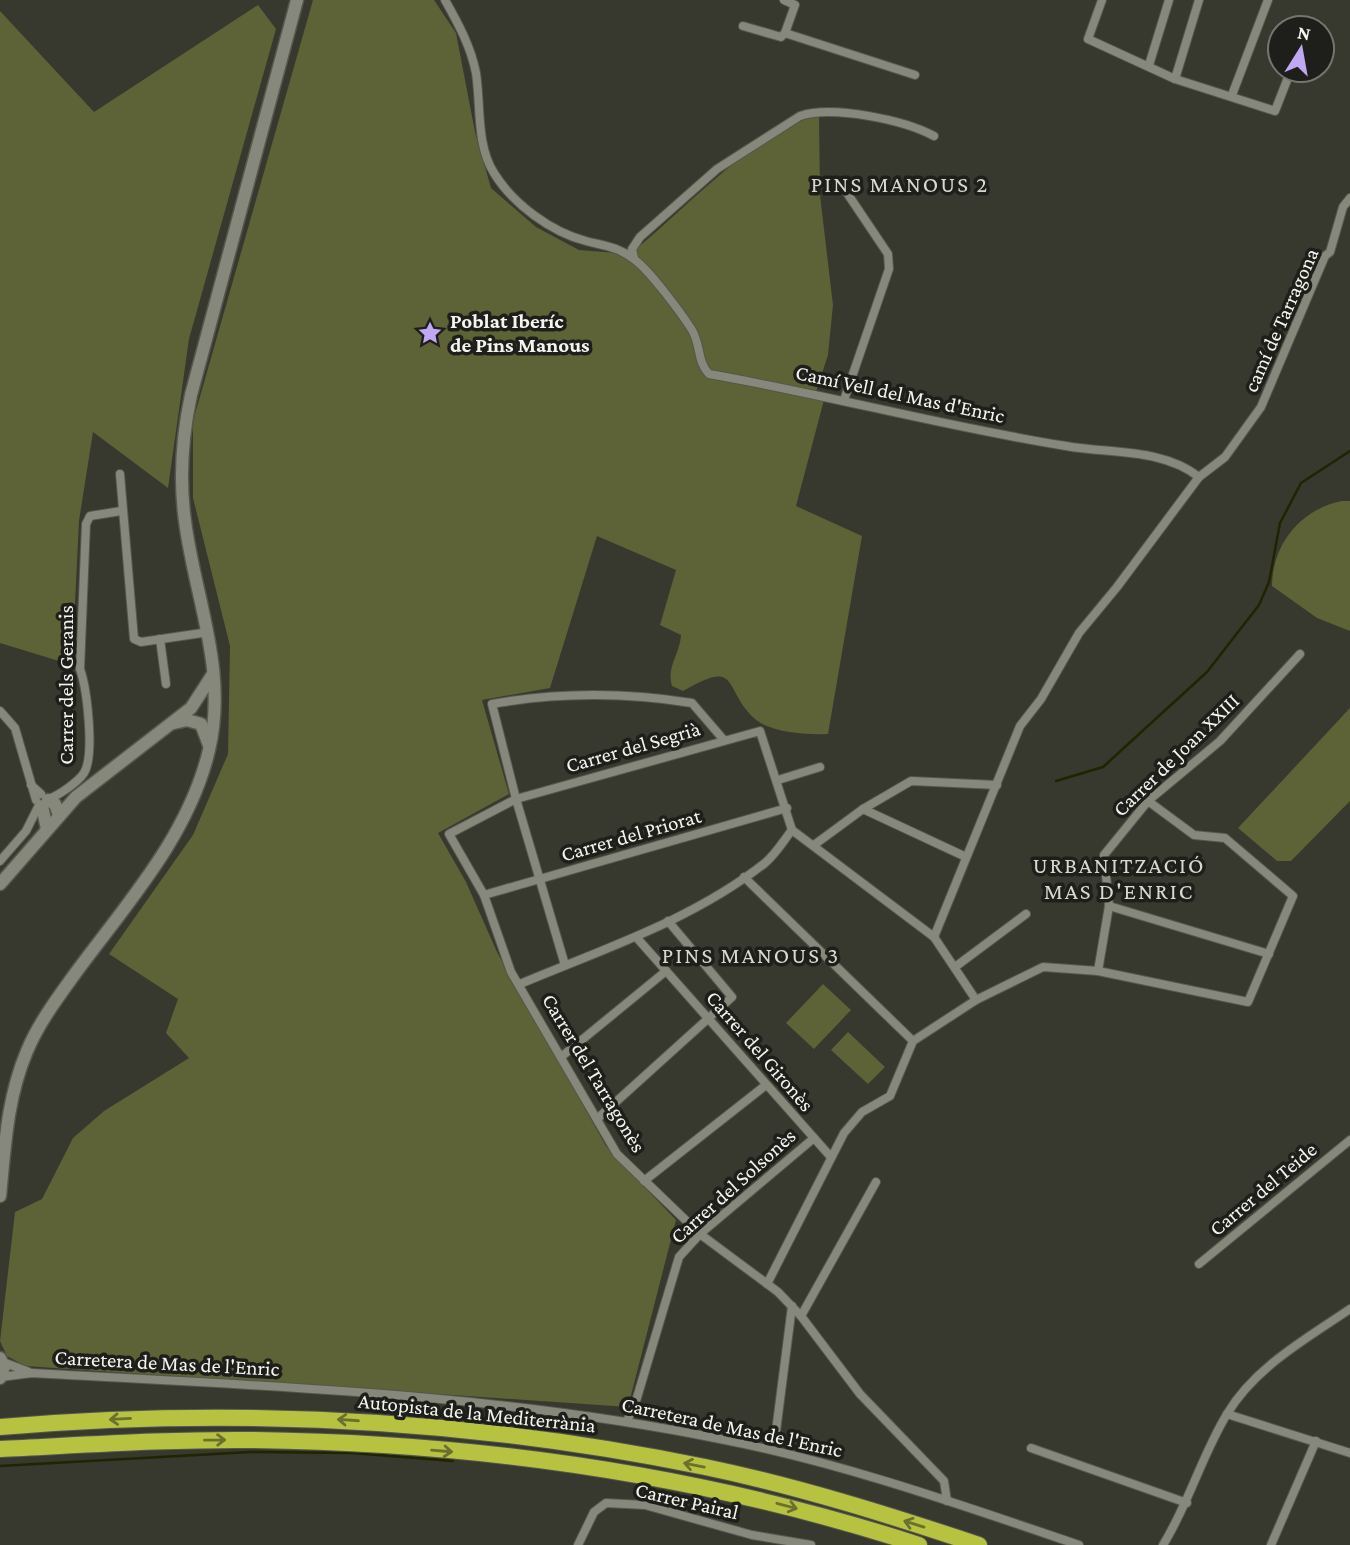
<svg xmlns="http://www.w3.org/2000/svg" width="1350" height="1545" font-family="'Crimson Pro',serif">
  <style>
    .green { fill: #5d6237 }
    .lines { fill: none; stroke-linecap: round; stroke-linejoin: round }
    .stream { stroke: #212401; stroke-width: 2.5 }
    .street-casing { stroke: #55574e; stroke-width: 10 }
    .secondary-casing { stroke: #55574e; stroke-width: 15 }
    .highway-casing { stroke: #55574e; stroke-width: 18 }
    .street { stroke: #87887c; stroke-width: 8 }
    .secondary { stroke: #87887c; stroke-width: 12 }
    .highway { stroke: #b7c241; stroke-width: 16 }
    .oneway { stroke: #6a702e }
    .labels { text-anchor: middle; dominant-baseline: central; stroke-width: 7; stroke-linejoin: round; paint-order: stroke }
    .street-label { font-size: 21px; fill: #f3f5ee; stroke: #1e1f1a }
    .poi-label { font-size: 21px; font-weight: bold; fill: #f3f5ee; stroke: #1e1f1a; text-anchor: start }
    .neighbourhood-label { font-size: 23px; letter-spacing: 2px; fill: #d7d9cc; stroke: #1e1f1a }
  </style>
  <rect width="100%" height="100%" fill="#37382e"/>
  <!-- green -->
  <g class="green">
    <path d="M313 0H434L456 33 475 132 491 188 536 227 579 250 630 254C684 211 753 132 819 115L820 195 833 305 828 355 814 398 824 400 796 506 862 536 828 734C808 735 771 733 755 719 722 689 741 657 683 691L672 686C666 667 680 654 681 635L660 625 676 570 597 536 550 688 482 700 509 794 438 833 466 882 497 952 606 1146 676 1220 628 1407 25 1366 7 1356 0 1341 15 1212 42 1199 73 1138 104 1111 189 1058 166 1033 178 999 109 954 193 835 228 754 230 646 193 498V421Z"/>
    <polygon points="258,5 276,29 189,339 168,488 93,432 79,521 72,665 0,643 0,11 94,112"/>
    <path d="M1342 501H1350V631L1317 618 1272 586C1272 544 1301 509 1342 501Z"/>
    <polygon points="1350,708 1350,801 1291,861 1277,861 1238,828"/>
    <polygon points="823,984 851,1010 814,1049 786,1023"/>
    <polygon points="848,1032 885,1067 868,1084 831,1050"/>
  </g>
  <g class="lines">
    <!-- stream -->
    <g class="stream">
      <polyline points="1056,781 1103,767 1207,672 1259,605 1269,582 1280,523 1301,483 1350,451"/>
      <polyline points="0,1466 250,1452 352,1453 453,1461"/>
    </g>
    <!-- street casing -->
    <g class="street-casing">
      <g id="street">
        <path d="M445 0C458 23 471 47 476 73 481 105 476 145 494 173 513 204 551 232 586 241 605 246 619 247 635 260 650 271 682 314 692 330 701 345 697 362 709 374 829 395 946 427 1066 446 1111 454 1162 448 1199 477"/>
        <polyline points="784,0 795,5 785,33"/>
        <polyline points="1102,0 1088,39 1175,79 1275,111 1291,70"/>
        <polyline points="743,26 781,37 785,33 915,75"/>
        <polyline points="1149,65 1169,0"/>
        <polyline points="1175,79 1199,0"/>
        <polyline points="1232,95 1268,0"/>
        <polyline points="843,187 888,254 889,269 844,400"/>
        <path d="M634 258 632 249 640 237 717 169 800 116C833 105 904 120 934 136"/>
        <polyline points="120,474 134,639 141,642 209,632"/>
        <polyline points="160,639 166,684"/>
        <polyline points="0,711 15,728 36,800"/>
        <polyline points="778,780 820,767"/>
        <polyline points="31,785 41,794"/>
        <path d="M48 799C58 796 78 782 84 773 95 755 87 689 80 669L86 524 90 516 121 511"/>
        <polyline points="863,809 966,857"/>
        <polyline points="814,845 863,809 911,781 997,785"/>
        <polyline points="0,861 26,831 39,805"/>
        <polyline points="744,877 913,1041"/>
        <polyline points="484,895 787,808"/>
        <polyline points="1109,906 1269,954"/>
        <polyline points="934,937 1020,726 1041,699 1079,633 1117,587 1199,477 1225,457 1261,407 1325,256 1330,252 1343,207 1350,198"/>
        <polyline points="637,938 830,1156"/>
        <path d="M565 965 516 799 492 704C560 692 623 692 692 703L723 739"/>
        <polyline points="955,967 1026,914"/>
        <polyline points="1098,971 1248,1002 1293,896 1225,838 1194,835 1148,801"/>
        <path d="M520 984C603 949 693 920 765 863 776 854 784 840 792 830"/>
        <polyline points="561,1057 666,971"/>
        <polyline points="597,1119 732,997 668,921"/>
        <polyline points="644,1181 766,1085"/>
        <polyline points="1199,1264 1350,1140"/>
        <polyline points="767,1284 844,1133 862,1112 890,1096 913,1041 976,1000 1043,967 1098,971 1109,906 1104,855 1148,801 1220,741 1300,654"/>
        <polyline points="801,1316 876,1182"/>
        <polyline points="3,1362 29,1372"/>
        <path d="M1 1377 32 1373C261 1386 494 1393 720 1439 843 1463 961 1505 1079 1545"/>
        <polyline points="1227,1414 1350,1453"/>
        <polyline points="627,1421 636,1401 679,1257 700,1234 814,1138"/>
        <polyline points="775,1439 792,1306"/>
        <polyline points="1031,1448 1187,1503"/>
        <polyline points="947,1501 944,1481 860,1394 801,1316 778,1292 700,1234 617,1154 511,972 484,895 449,834 516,799 760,731 792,830 934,937 976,1000"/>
        <polyline points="578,1545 594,1512 606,1503 645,1505 752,1535 811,1545"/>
        <path d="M1163 1545C1189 1503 1202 1455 1227 1414 1255 1367 1306 1339 1350 1309"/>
        <polyline points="1271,1545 1316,1441"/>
      </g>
    </g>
    <!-- secondary casing -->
    <g class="secondary-casing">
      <g id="secondary">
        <polyline points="174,723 187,720 201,724 209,745"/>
        <polyline points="48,800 55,804 59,815"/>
        <polyline points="42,806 47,829"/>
        <polyline points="0,884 76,797 191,708 213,674"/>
        <path d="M0 1196C5 1146 7 1098 27 1051 39 1022 59 996 77 971 128 902 189 835 209 750 228 670 195 599 185 521 179 478 182 437 191 395L297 0"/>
        <polyline points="0,1358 4,1367 0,1378"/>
      </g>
    </g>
    <!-- highway casing -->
    <g class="highway-casing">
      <g id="highway">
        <path d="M0 1427C236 1407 472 1419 705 1467 797 1486 889 1515 979 1545"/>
        <path d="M0 1449C84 1445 169 1439 254 1440 480 1443 704 1475 919 1545"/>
      </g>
    </g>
    <!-- street -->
    <use href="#street" class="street"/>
    <!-- secondary -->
    <use href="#secondary" class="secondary"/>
    <!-- highway -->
    <use href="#highway" class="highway"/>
  </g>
  <!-- one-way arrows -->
  <defs><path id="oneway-shaft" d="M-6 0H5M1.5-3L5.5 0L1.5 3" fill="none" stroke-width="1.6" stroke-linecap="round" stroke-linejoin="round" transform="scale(1.75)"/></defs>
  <g class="oneway">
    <use href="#oneway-shaft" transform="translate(120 1419) rotate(177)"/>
    <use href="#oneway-shaft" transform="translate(348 1420) rotate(-176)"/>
    <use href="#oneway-shaft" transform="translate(215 1440) rotate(-1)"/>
    <use href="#oneway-shaft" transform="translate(442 1451) rotate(5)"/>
    <use href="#oneway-shaft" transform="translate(694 1465) rotate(-169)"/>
    <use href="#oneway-shaft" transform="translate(787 1506) rotate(15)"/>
    <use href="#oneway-shaft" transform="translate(914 1524) rotate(-163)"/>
  </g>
  <!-- icons -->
  <defs>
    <g id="sight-bare" transform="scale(1.89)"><path d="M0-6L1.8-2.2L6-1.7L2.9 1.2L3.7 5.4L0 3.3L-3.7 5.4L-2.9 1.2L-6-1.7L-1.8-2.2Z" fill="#c0a8f3" stroke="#1e1f1a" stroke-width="2.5" paint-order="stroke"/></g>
  </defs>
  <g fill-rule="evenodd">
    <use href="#sight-bare" x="430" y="333"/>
  </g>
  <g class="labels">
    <!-- street labels -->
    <g class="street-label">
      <text transform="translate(1281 320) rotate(-66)">camí de Tarragona</text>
      <text transform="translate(900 394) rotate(12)">Camí Vell del Mas d'Enric</text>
      <text transform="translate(66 685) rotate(-90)">Carrer dels Geranis</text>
      <text transform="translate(633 747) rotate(-16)">Carrer del Segrià</text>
      <text transform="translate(1176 755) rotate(-44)">Carrer de Joan XXIII</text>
      <text transform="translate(631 835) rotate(-16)">Carrer del Priorat</text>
      <text transform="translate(760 1051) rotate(49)">Carrer del Gironès</text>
      <text transform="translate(594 1073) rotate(59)">Carrer del Tarragonès</text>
      <text transform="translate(733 1186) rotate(-42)">Carrer del Solsonès</text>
      <text transform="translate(1263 1189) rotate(-40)">Carrer del Teide</text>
      <text transform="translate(167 1363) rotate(3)">Carretera de Mas de l'Enric</text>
      <text transform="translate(477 1413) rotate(6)">Autopista de la Mediterrània</text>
      <text transform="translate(732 1427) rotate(12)">Carretera de Mas de l'Enric</text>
      <text transform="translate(687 1501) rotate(13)">Carrer Pairal</text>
    </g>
    <!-- poi labels -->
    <g class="poi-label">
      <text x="450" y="321">Poblat Iberíc<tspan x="450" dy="24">de Pins Manous</tspan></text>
    </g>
    <!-- neighbourhood labels -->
    <g class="neighbourhood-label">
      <text x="900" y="184">PINS MANOUS 2</text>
      <text x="1119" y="865">URBANITZACIÓ<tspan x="1119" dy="26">MAS D'ENRIC</tspan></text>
      <text x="751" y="955">PINS MANOUS 3</text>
    </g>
  </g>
  <!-- north arrow -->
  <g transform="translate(1301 49) rotate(11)"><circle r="33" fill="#1e1f1a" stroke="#73756f" stroke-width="2"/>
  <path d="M0-5L12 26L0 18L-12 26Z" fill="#c0a8f3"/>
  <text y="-10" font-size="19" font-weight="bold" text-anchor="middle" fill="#f3f5ee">N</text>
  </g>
</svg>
